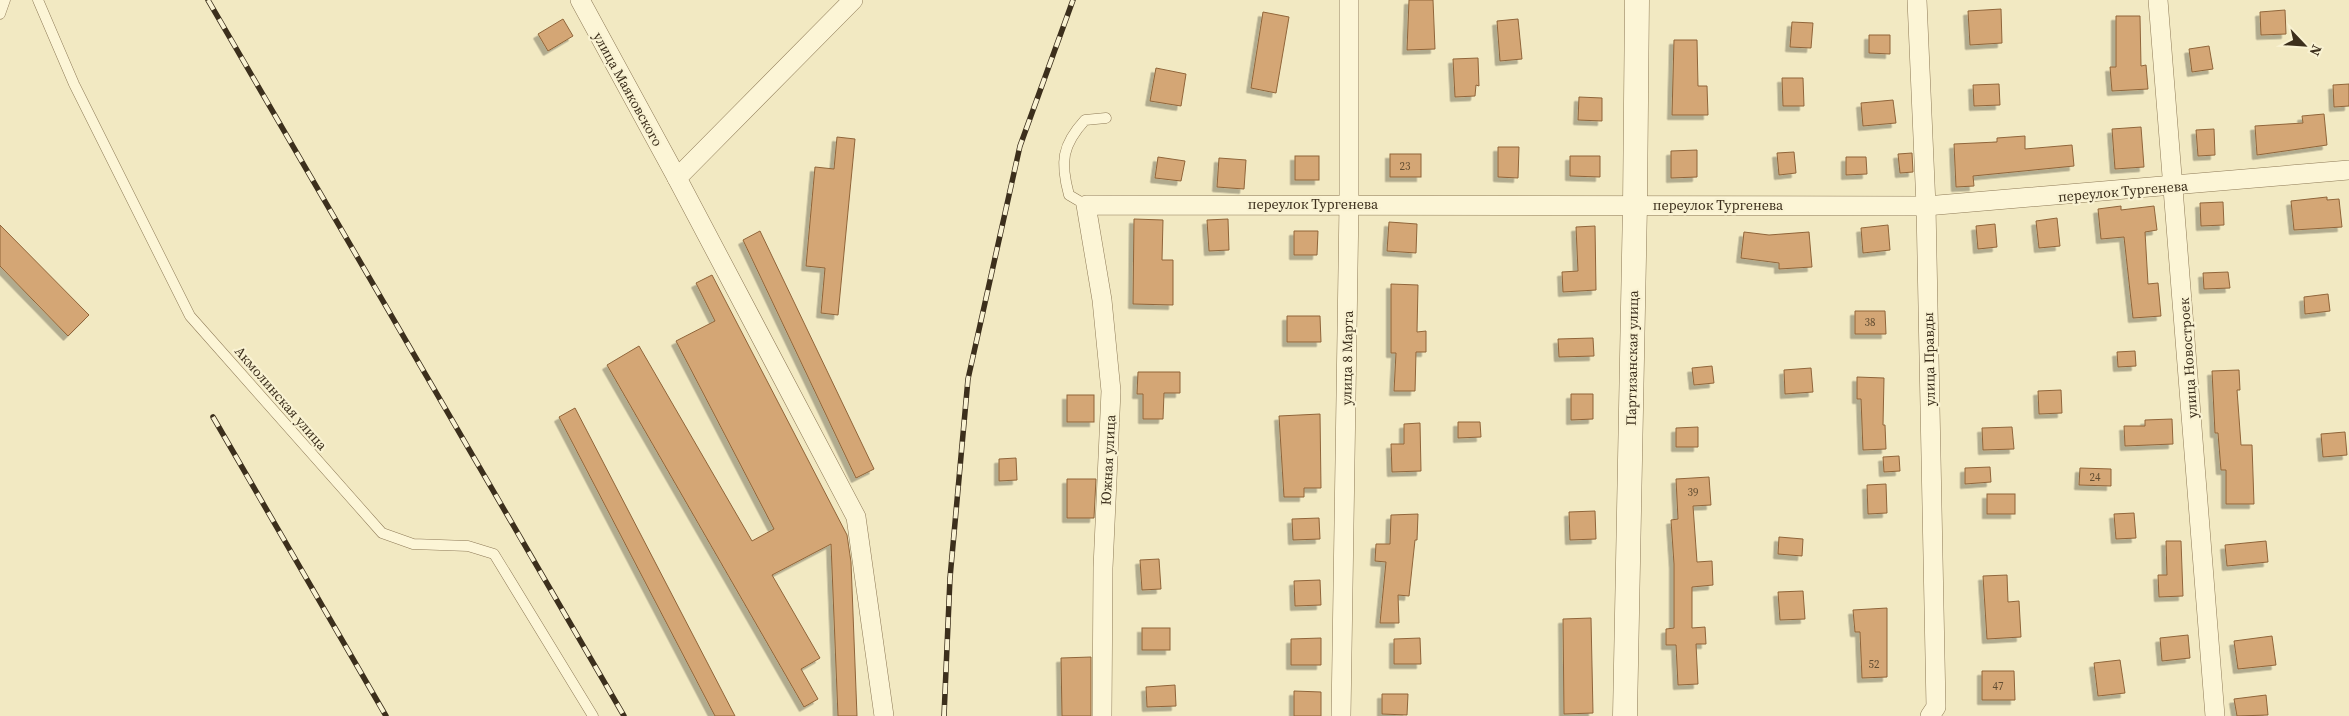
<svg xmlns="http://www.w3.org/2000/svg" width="2349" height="716" font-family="'Source Serif 4',serif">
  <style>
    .building { fill: #d4a674; stroke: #90653a; filter: url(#shadow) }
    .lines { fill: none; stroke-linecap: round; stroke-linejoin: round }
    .service-casing { stroke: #8e7a57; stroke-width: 11 }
    .minor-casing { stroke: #8e7a57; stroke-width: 20 }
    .tertiary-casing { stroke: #8e7a57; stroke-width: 25 }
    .service { stroke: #fcf5d6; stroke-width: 10 }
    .minor { stroke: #fcf5d6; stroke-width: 19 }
    .tertiary { stroke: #fcf5d6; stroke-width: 24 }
    .rail-casing { stroke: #3c2f1c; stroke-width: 5.5 }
    .rail { stroke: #f9f2d2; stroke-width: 4; stroke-dasharray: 11; stroke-linecap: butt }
    .labels { text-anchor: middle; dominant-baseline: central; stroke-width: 4.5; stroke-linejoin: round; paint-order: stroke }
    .number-label { font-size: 11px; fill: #624d32 }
    .street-label { font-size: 14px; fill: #3c2f1c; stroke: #f9f2d2 }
  </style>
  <defs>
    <filter id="shadow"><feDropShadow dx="-4.5" dy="4.5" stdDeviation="0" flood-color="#0004"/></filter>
  </defs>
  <rect width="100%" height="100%" fill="#f2e9c2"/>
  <!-- building -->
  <g class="building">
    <polygon points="1409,0 1433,0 1435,49 1407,50"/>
    <polygon points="2001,9 2002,43 1970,45 1968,11"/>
    <polygon points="2285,10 2286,34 2261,35 2260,12"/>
    <polygon points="1263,12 1289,17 1276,93 1251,88"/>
    <polygon points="2116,16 2140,16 2141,66 2146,65 2148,89 2112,91 2110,67 2116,67"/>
    <polygon points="563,19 573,36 548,51 538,34"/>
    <polygon points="1518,19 1522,59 1500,61 1497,21"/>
    <polygon points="1792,22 1813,23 1811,48 1790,47"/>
    <polygon points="1869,35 1890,35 1890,54 1869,53"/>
    <polygon points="1674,40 1697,40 1698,86 1707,86 1708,115 1672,115"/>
    <polygon points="2209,46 2213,69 2192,72 2189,49"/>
    <polygon points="1478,58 1479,86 1476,85 1475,96 1455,97 1453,59"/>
    <polygon points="1156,68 1186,74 1181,106 1150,101"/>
    <polygon points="1782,78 1803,78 1804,106 1783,106"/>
    <polygon points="1999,84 2000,105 1974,106 1973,85"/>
    <polygon points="2349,84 2349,106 2334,107 2333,85"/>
    <polygon points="1579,97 1602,98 1602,121 1578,120"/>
    <polygon points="1893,100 1896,123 1863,126 1861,103"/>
    <polygon points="2324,114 2327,145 2257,155 2255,126 2303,123 2302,116"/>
    <polygon points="2141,127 2144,167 2115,169 2112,129"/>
    <polygon points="2214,129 2215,155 2198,156 2196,130"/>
    <polygon points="2025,136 2025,149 2072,145 2074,166 1973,176 1974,186 1956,187 1954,144 1997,142 1997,138"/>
    <polygon points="837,137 855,139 838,315 821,313 825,268 806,266 815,167 834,169"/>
    <polygon points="1498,147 1519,147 1518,178 1498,177"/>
    <polygon points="1697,150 1697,177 1671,178 1671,151"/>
    <polygon points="1794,152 1796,173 1779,175 1777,153"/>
    <polygon points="1912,153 1913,172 1900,173 1898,154"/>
    <rect x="1390" y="154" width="31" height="23"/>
    <rect x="1295" y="156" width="24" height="24"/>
    <polygon points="1570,156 1600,156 1600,177 1570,176"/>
    <polygon points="1158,157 1185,161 1181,181 1155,178"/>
    <polygon points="1846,157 1866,157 1867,174 1846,175"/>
    <polygon points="1219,158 1246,160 1244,189 1217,187"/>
    <polygon points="2327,197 2327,200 2339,199 2342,227 2294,230 2291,201"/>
    <polygon points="2223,202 2224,225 2201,226 2200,203"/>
    <polygon points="2121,206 2121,210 2154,206 2157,230 2145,232 2148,284 2158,283 2161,316 2133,318 2124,237 2101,239 2098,209"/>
    <polygon points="2057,218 2060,246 2039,248 2036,221"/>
    <polygon points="1134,219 1163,220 1162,260 1173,260 1173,305 1133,304"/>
    <polygon points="1228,219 1229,250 1209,251 1207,220"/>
    <polygon points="1389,222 1417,224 1416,253 1387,251"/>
    <polygon points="1995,224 1997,247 1978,249 1976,226"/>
    <polygon points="0,225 89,315 68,336 0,266"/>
    <polygon points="1888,225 1890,250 1863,253 1861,228"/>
    <polygon points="1595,226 1596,290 1563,292 1562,272 1578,271 1576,227"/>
    <polygon points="760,231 874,469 856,478 743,240"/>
    <polygon points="1294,231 1318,231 1317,255 1294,255"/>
    <polygon points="1744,232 1769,235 1809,232 1812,267 1779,269 1779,263 1741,258"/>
    <polygon points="2228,272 2230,288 2204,289 2203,273"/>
    <polygon points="712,275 847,535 851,562 857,716 838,716 831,544 772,575 820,658 801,669 818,699 804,707 607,365 639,346 752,541 774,529 676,341 715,321 696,283"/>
    <polygon points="1391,284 1418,285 1417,332 1426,331 1426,352 1416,352 1415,391 1394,391 1396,353 1391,353"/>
    <polygon points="2328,294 2330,311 2305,314 2304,297"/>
    <polygon points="1855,311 1885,311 1886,334 1855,334"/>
    <polygon points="1287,316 1320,316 1321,342 1287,342"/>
    <polygon points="1593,338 1594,356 1559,357 1558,339"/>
    <polygon points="2135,351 2136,366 2118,367 2117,352"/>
    <polygon points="1712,366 1714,383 1694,385 1692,368"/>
    <polygon points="1811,368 1813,392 1785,394 1784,370"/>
    <polygon points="2239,370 2240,390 2237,390 2241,445 2252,445 2254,504 2226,504 2226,470 2221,470 2218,433 2215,433 2212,371"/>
    <polygon points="1138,372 1180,372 1180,393 1164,393 1163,419 1143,419 1143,394 1137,394"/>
    <polygon points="1857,377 1884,378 1883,425 1885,425 1886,449 1863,450 1861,399 1857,399"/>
    <polygon points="2061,390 2062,413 2039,414 2038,391"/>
    <polygon points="1571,394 1593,394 1593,419 1571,420"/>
    <rect x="1067" y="395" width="27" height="27"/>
    <polygon points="575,408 735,716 715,716 559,417"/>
    <polygon points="1320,414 1321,488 1304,488 1304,497 1284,497 1279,416"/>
    <polygon points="2172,419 2173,444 2125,446 2124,426 2145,426 2145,420"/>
    <polygon points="1458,422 1480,422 1481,437 1458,438"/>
    <polygon points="1420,423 1421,471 1392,472 1391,444 1404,444 1404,424"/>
    <polygon points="1698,427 1698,447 1676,447 1676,428"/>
    <polygon points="2012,427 2014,449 1983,450 1982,428"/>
    <polygon points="2345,432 2347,455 2323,457 2321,434"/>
    <polygon points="1899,456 1900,471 1884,472 1883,457"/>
    <polygon points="1016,458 1017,480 999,481 999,459"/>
    <polygon points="1990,467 1991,482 1965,484 1965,468"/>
    <polygon points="2080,468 2111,469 2111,486 2079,485"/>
    <polygon points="1709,477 1711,505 1693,506 1697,562 1712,561 1713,585 1692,587 1692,628 1705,627 1706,644 1696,644 1698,684 1678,685 1676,645 1666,645 1666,629 1674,628 1674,564 1671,520 1678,519 1676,479"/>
    <polygon points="1067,479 1096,479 1094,518 1067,518"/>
    <polygon points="1886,484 1887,513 1868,514 1867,485"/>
    <rect x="1987" y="494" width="28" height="20"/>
    <polygon points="1595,511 1596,539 1570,540 1569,512"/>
    <polygon points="2134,513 2136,538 2116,539 2114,514"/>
    <polygon points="1418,514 1417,540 1415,540 1409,596 1398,595 1399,623 1380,623 1386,562 1375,561 1376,544 1390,544 1391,515"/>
    <polygon points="1319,518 1320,539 1293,540 1292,519"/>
    <polygon points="1779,537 1803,539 1802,556 1778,554"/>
    <polygon points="2166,541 2181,541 2183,596 2159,597 2158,575 2167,575"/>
    <polygon points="2266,541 2268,562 2227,566 2225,545"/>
    <polygon points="1159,559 1161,589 1142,590 1140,560"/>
    <polygon points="2007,575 2008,602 2019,601 2021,637 1987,639 1983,576"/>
    <polygon points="1320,580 1321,605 1295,606 1294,581"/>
    <polygon points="1803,591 1805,619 1780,620 1778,592"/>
    <polygon points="1887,608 1887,677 1862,678 1860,632 1855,632 1853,610"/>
    <polygon points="1591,618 1593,713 1564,714 1563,619"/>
    <rect x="1142" y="628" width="28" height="22"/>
    <polygon points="2188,635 2190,658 2162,661 2160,638"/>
    <polygon points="2272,636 2276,665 2238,669 2234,641"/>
    <polygon points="1321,638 1321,665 1291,665 1291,639"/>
    <polygon points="1420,638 1421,664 1394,664 1394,639"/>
    <polygon points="1091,657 1091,716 1062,716 1061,658"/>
    <polygon points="2120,660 2125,693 2098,696 2094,663"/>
    <polygon points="1982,671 2014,671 2015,700 1982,700"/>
    <polygon points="1175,685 1176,706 1147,707 1146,687"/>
    <polygon points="1294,691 1321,692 1321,716 1294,716"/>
    <polygon points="1382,694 1408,694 1407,715 1382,714"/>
    <polygon points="2266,695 2268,715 2237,716 2234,699"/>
  </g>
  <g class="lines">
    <!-- service casing -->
    <g class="service-casing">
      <g id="service">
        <polyline points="38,0 74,84 190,316 382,533 413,544 468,546 494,554 593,716"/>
        <polyline points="0,14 5,0"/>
        <path d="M1086 205 1069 195C1060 162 1062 145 1085 120L1106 118"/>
      </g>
    </g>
    <!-- minor casing -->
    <g class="minor-casing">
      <g id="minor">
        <polyline points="580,0 677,178"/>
        <polyline points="853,0 677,178 856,517 884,716"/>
        <polyline points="1917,0 1926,206 1936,707 1930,716"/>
        <polyline points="2158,0 2215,716"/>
        <polyline points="1102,716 1103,568 1111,391 1102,300 1086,205 1926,206 2349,170"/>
        <polyline points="1341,716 1349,204 1349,0"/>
      </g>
    </g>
    <!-- tertiary casing -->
    <g class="tertiary-casing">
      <polyline id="tertiary" points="1625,716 1635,205 1637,0"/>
    </g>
    <!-- service -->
    <use href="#service" class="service"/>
    <!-- minor -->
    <use href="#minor" class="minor"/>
    <!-- tertiary -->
    <use href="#tertiary" class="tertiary"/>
    <!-- rail casing -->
    <g class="rail-casing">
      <g id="rail">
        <polyline points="208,0 624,716"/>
        <polyline points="213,417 386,716"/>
        <polyline points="944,716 950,578 968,379 1020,146 1073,0"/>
      </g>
    </g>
    <!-- rail -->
    <use href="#rail" class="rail"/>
  </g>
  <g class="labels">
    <!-- number labels -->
    <g class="number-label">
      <text x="1405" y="166">23</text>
      <text x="1870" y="322">38</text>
      <text x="2095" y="477">24</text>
      <text x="1693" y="492">39</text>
      <text x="1874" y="664">52</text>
      <text x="1998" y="686">47</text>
    </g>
    <!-- street labels -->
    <g class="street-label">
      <text transform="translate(628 89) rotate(61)">улица Маяковского</text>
      <text transform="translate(2123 191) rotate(-5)">переулок Тургенева</text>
      <text x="1313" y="204">переулок Тургенева</text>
      <text x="1718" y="205">переулок Тургенева</text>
      <text transform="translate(1347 358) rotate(-89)">улица 8 Марта</text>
      <text transform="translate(1632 358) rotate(-89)">Партизанская улица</text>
      <text transform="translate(2188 358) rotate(-94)">улица Новостроек</text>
      <text transform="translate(1929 359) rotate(-91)">улица Правды</text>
      <text transform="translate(281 398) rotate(49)">Акмолинская улица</text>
      <text transform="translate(1108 460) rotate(-87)">Южная улица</text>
    </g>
  </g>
  <!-- north arrow -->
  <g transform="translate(2304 45) rotate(115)" stroke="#f9f2d2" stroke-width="4" paint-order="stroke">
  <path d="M0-4L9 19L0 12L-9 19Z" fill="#3c2f1c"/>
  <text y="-8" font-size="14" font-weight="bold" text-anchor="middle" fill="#3c2f1c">N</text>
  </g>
</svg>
